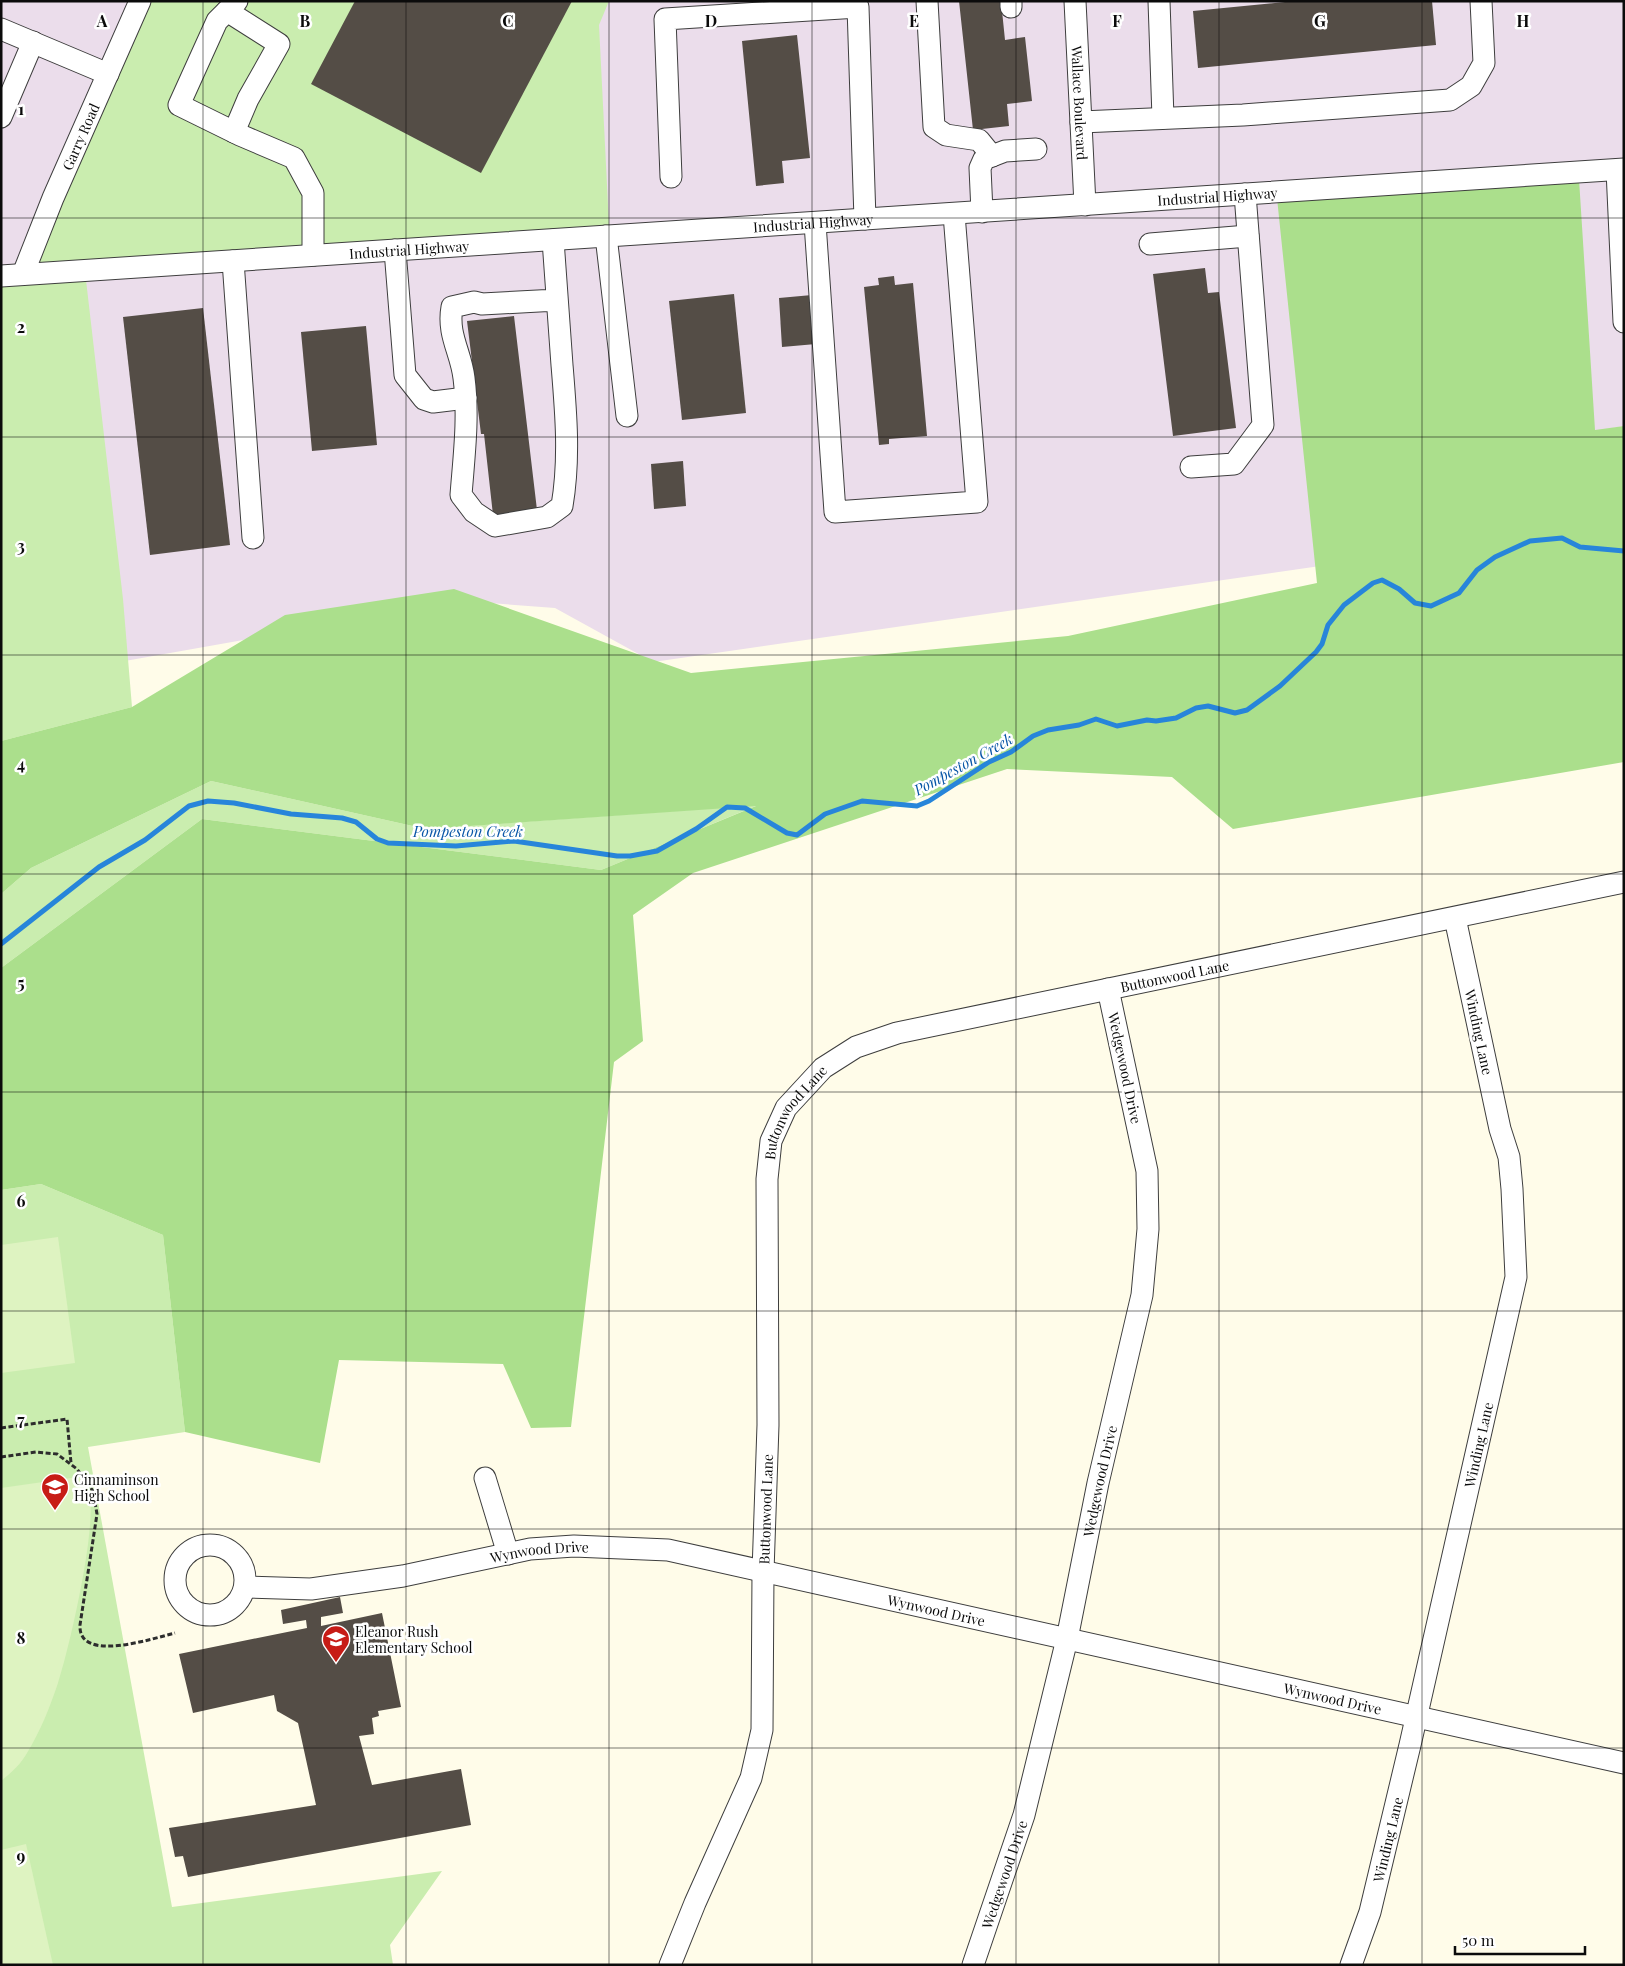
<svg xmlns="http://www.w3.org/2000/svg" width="1625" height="1966" font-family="'Playfair Display',serif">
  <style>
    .industrial { fill: #ebddeb }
    .green { fill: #caedaf }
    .forest { fill: #abdf8c }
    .pitch { fill: #def3c1 }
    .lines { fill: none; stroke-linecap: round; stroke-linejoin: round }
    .stream { stroke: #2785da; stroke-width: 5 }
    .building { fill: #544d46 }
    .minor-casing { stroke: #3e3e3e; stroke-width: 23 }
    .path { stroke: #2d2d2d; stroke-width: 3; stroke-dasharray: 5 2.5; stroke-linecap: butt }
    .minor { stroke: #fff; stroke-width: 21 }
    .grid { fill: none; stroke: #0b0b0b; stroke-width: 1; stroke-opacity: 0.55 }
    .labels { text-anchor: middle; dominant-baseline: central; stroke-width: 5; stroke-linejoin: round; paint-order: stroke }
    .street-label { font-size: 14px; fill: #0b0b0b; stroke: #fff }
    .poi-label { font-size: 14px; fill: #0b0b0b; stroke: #fff; text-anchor: start }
    .water-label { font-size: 15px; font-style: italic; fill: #0956a7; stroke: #fff }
    .grid-label { font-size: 16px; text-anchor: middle; font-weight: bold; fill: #0b0b0b; stroke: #fff; stroke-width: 5; stroke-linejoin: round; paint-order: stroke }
  </style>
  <rect width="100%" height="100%" fill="#fffce9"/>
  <!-- industrial -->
  <polygon class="industrial" points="1,1 1624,1 1624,426 1613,428 1438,549 653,662 555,608 462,601 108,664 1,679"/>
  <!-- green -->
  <g class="green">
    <polygon points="136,1 609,1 599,25 610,245 86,280 123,599 132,707 1,741 1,274 22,273"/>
    <polygon points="211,781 426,829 758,805 601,870 202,819 1,968 1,894 31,868"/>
    <polygon points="41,1184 163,1235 185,1432 88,1447 172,1907 442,1871 390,1945 393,1965 1,1965 1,1190"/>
  </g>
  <!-- forest -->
  <polygon class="forest" points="1579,179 1595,430 1624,426 1624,762 1233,829 1172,777 1007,769 693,873 633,915 643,1041 614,1062 571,1427 531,1428 503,1364 339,1360 320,1463 185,1432 163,1235 41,1184 1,1190 1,968 202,819 601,870 756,806 426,829 211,781 31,868 1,894 1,741 132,707 285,615 454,589 691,673 1068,636 1317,583 1277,198"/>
  <!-- pitch -->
  <g class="pitch">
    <polygon points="58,1237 75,1363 1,1373 1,1245"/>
    <path d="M78 1477C83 1480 86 1482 88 1488 100 1517 69 1650 58 1683 50 1707 40 1732 27 1753 21 1764 11 1773 1 1781V1488Z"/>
    <polygon points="26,1844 53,1965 1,1965 1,1850"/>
  </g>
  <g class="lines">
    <!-- stream -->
    <polyline class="stream" points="1,944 99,867 145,840 189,806 208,801 234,803 291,814 342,818 356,822 377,839 388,843 456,846 514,841 617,856 630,856 657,851 696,829 727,807 745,808 787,833 797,835 825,814 862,801 917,806 929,801 989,762 1011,752 1033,736 1048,730 1079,725 1096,719 1117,726 1147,720 1156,721 1176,718 1196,708 1208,706 1235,713 1247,710 1280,686 1316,652 1322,644 1328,625 1344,605 1373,583 1382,580 1399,589 1415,603 1431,606 1459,593 1477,570 1495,557 1530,541 1562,538 1580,547 1624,551"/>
  </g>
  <!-- building -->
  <g class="building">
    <polygon points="355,1 572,1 481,173 311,84"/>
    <polygon points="959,1 1001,1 1005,40 1025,37 1032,101 1007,104 1009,126 973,130"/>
    <polygon points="1295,1 1432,1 1436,45 1198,68 1193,11"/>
    <polygon points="797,35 810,158 782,161 784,183 756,186 742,41"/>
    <polygon points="1205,268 1208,293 1219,292 1236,428 1173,436 1153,274"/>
    <polygon points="894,276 895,285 913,283 927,436 889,439 889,444 879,445 864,287 879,285 878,278"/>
    <polygon points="734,294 746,413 682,420 669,301"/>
    <polygon points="812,295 816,344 782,347 779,298"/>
    <polygon points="203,308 230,545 150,555 123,317"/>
    <polygon points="514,316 537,510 493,515 484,434 481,434 467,321"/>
    <polygon points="366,326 377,445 312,451 301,332"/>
    <polygon points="683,461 686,506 654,509 651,464"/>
    <polygon points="340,1597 343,1613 321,1617 321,1626 382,1613 401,1707 378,1711 379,1716 372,1718 374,1734 359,1736 372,1785 461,1769 471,1825 188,1877 183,1856 175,1857 169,1828 316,1805 298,1723 277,1711 274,1695 193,1713 179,1654 307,1628 306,1620 283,1624 281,1610"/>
  </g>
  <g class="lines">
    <!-- minor casing -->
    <g class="minor-casing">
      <g id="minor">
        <polyline points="237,1 217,21 179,105 240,135 294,158 313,193 313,255"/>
        <polyline points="927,1 934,127 946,135 979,140 992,156"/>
        <polyline points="1011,1 1011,7"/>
        <path id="s1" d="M1075 1 1085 205"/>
        <polyline points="1159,1 1163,118"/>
        <polyline points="227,11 279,44 248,99 234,132"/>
        <polyline points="1,29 108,74"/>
        <polyline points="1,117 33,42"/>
        <polyline points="1081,122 1243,115 1450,100 1471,86 1484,63 1481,1"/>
        <polyline points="1617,170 1624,322"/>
        <polyline points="671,177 665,19 858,7 865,219"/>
        <polyline points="982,212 980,168 984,159 1005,151 1036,149"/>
        <polyline points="815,223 835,512 977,502 954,214"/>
        <polyline points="606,236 627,416"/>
        <path d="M553 240C556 282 559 324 562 365 566 413 570 459 562 506L547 517 495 526 474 512 461 495C464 456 469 417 464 378 461 352 447 335 452 307L474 302 482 304 557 300"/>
        <polyline points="1150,244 1248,236"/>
        <polyline points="395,250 405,375 424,399 433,402 466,398"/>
        <polyline points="233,261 253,538"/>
        <path id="s2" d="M23 274 53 198 140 1"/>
        <path id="s3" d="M1 276 1624 169"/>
        <polyline points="1191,467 1234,464 1263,425 1245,194"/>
        <polyline points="485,1478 508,1554"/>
        <circle cx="210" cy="1580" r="35"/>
        <path id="s4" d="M245 1587 311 1589 403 1576 530 1549 574 1546 668 1550 1624 1763"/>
        <path id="s5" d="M670 1965 695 1903 751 1778 762 1730 763 1572 768 1425 767 1179 771 1141 786 1108 823 1068 856 1047 897 1033 1624 882"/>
        <path id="s6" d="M973 1965 1024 1815 1067 1639 1098 1483 1142 1295 1148 1229 1147 1171 1108 989"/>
        <path id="s7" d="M1351 1965 1370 1912 1410 1745 1516 1277 1512 1189 1509 1157 1500 1129 1455 918"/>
      </g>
    </g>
    <!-- path -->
    <g class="path">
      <polyline points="1,1428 67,1419 71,1463"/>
      <path d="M1 1457 36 1452 57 1454 77 1469 93 1491 97 1514 80 1625C78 1664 154 1638 175 1633"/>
    </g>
    <!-- minor -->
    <use href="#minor" class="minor"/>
  </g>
  <!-- grid -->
  <path class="grid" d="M203 1V1965M406 1V1965M609 1V1965M812 1V1965M1016 1V1965M1219 1V1965M1422 1V1965M1 218H1624M1 437H1624M1 655H1624M1 874H1624M1 1092H1624M1 1311H1624M1 1529H1624M1 1748H1624"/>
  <!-- icons -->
  <defs>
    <g id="school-pin" transform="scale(1.4375)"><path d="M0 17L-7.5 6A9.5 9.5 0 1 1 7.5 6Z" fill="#c71c16" stroke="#fff"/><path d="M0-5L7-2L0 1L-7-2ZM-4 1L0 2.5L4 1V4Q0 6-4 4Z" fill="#fff"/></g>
  </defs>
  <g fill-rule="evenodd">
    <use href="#school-pin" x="55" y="1487"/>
    <use href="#school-pin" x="336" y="1639"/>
  </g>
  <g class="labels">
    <!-- street labels -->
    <g class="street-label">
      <text stroke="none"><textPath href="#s1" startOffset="102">Wallace Boulevard</textPath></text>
      <text stroke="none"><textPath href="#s2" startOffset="149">Garry Road</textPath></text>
      <text stroke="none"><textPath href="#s3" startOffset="1219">Industrial Highway</textPath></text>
      <text stroke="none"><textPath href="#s3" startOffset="814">Industrial Highway</textPath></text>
      <text stroke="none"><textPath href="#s3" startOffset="409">Industrial Highway</textPath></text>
      <text stroke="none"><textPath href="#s5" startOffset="1299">Buttonwood Lane</textPath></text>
      <text transform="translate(1479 1032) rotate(78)">Winding Lane</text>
      <text transform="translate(1125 1068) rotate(78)">Wedgewood Drive</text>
      <text stroke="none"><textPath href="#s5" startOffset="879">Buttonwood Lane</textPath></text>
      <text stroke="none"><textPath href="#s7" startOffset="536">Winding Lane</textPath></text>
      <text stroke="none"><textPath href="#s6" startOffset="501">Wedgewood Drive</textPath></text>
      <text stroke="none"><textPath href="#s5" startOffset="474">Buttonwood Lane</textPath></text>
      <text stroke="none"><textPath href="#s4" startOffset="298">Wynwood Drive</textPath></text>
      <text stroke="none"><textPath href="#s4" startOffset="702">Wynwood Drive</textPath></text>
      <text stroke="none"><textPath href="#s4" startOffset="1108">Wynwood Drive</textPath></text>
      <text stroke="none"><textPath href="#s7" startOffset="131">Winding Lane</textPath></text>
      <text stroke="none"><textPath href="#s6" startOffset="96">Wedgewood Drive</textPath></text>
    </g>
    <!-- poi labels -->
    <g class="poi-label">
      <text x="74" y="1479">Cinnaminson<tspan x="74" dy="16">High School</tspan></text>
      <text x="355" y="1631">Eleanor Rush<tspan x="355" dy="16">Elementary School</tspan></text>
    </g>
    <!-- water labels -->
    <g class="water-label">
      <text transform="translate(963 764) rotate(-29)">Pompeston Creek</text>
      <text x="468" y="831">Pompeston Creek</text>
    </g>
  </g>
  <g class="grid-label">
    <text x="102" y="27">A</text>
    <text x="305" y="27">B</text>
    <text x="508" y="27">C</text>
    <text x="711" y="27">D</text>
    <text x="914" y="27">E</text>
    <text x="1117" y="27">F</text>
    <text x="1320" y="27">G</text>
    <text x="1523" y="27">H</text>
    <text x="21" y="115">1</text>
    <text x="21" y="333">2</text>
    <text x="21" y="552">3</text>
    <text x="21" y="770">4</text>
    <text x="21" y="989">5</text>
    <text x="21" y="1207">6</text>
    <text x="21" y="1426">7</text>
    <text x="21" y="1644">8</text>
    <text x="21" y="1862">9</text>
  </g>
  <!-- border -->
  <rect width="1625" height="1966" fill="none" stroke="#0b0b0b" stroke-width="5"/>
  <!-- scale -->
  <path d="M1455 1946v8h130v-8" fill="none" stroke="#0b0b0b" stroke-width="2.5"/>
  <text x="1462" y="1946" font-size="15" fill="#0b0b0b" stroke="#ffffff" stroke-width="4" paint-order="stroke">50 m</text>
</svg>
